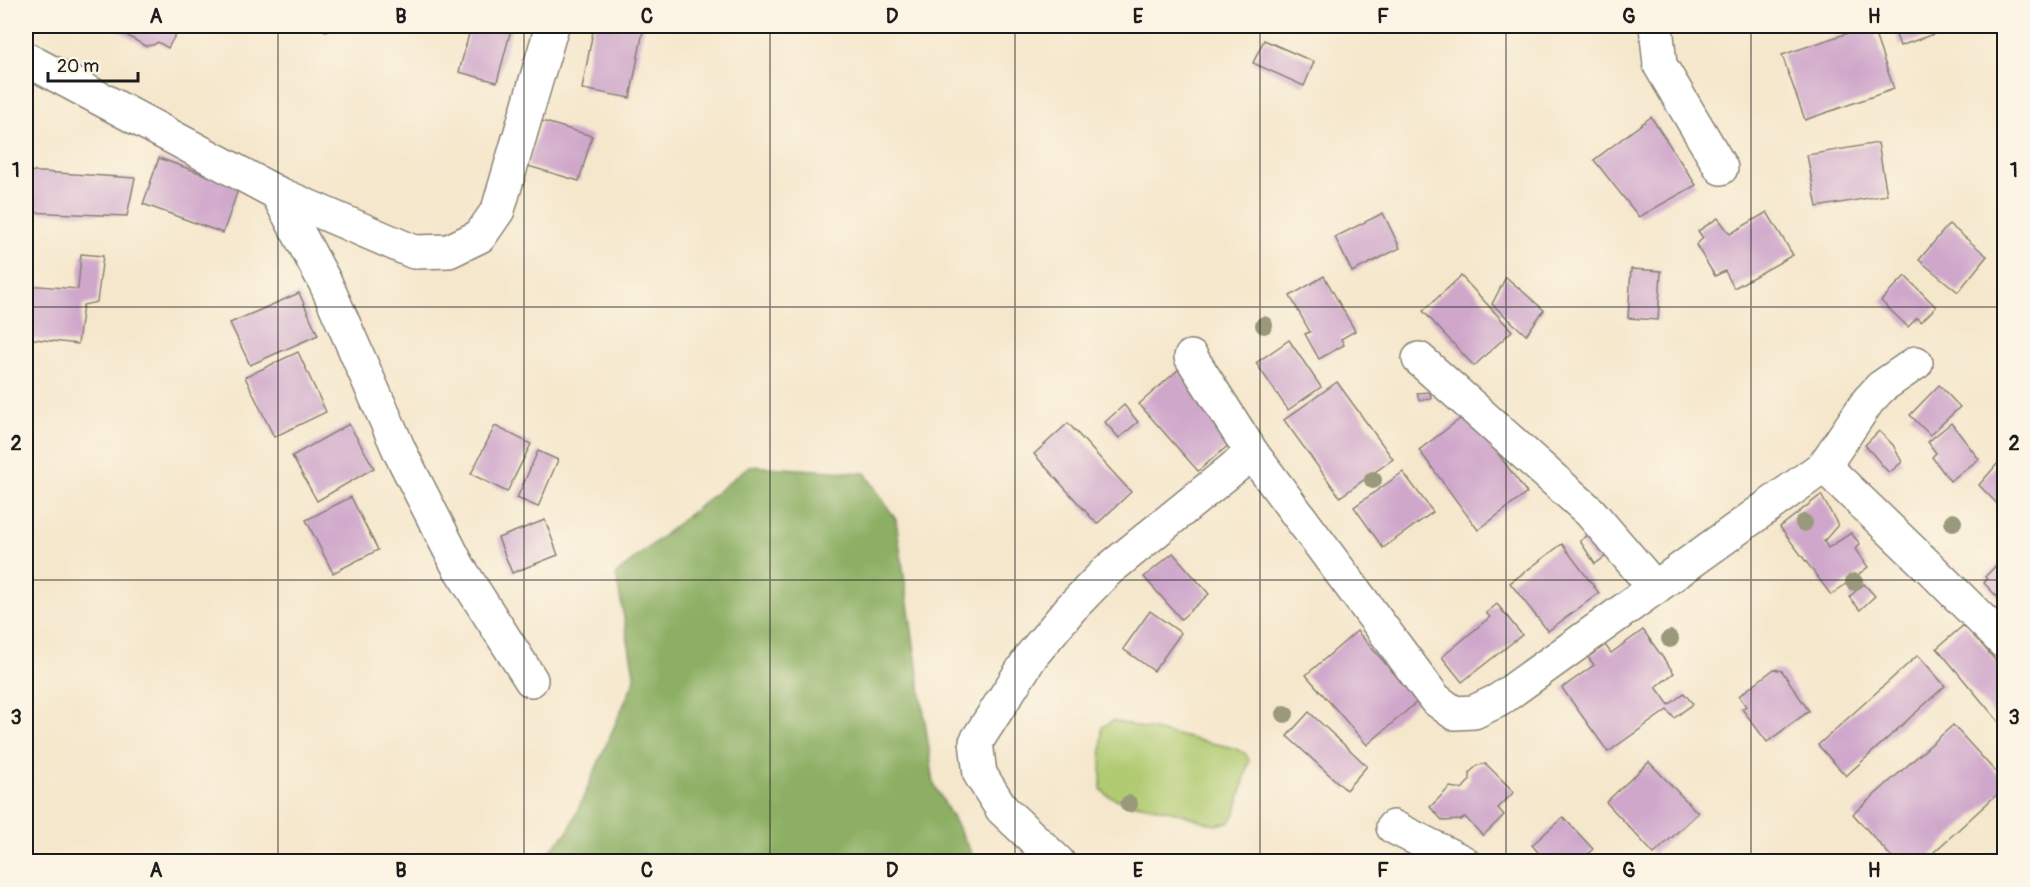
<svg xmlns="http://www.w3.org/2000/svg" width="2030" height="887" font-family="Pangolin,sans-serif">
  <style>
    .green { fill: #b0cb72; stroke: #667447; stroke-width: 1.5 }
    .forest { fill: #8caf64; stroke: #546640; stroke-width: 1.5 }
    .building { fill: #cfa7cb }
    .lines { fill: none; stroke-linecap: round; stroke-linejoin: round }
    .minor-casing { stroke: #888274; stroke-width: 36 }
    .minor { stroke: #fff; stroke-width: 33 }
    .tree { fill: #9a997c }
    .grid { fill: none; stroke: #1c1c1c; stroke-width: 1.5; stroke-opacity: 0.55 }
    .neatline { fill: none; stroke: #1c1c1c; stroke-width: 2 }
    .grid-label { font-size: 20px; text-anchor: middle; font-weight: bold; fill: #1c1c1c }
  </style>
  <rect width="100%" height="100%" fill="#fcf5e5"/>
  <filter id="ink" filterUnits="userSpaceOnUse"><feTurbulence type="fractalNoise" baseFrequency=".0167" numOctaves="2"/><feDisplacementMap in="SourceGraphic" scale="12" xChannelSelector="R" yChannelSelector="G"/><feConvolveMatrix kernelMatrix="1 2 1 2 8 2 1 2 1" color-interpolation-filters="sRGB"/></filter>
  <filter id="wash" filterUnits="userSpaceOnUse"><feTurbulence type="fractalNoise" baseFrequency=".008" numOctaves="4" result="noise"/><feDisplacementMap in="SourceGraphic" scale="24" xChannelSelector="R" yChannelSelector="G"/><feGaussianBlur stdDeviation="1.35" result="paint"/><feColorMatrix in="noise" values="0 0 0 0 0 0 0 0 0 0 0 0 0 0 0 0 0 1.4 0 .05"/><feComposite in="paint" operator="in"/></filter>
  <g filter="url(#wash)">
    <rect width="100%" height="100%" fill="#f5e7cc"/>
    <!-- green -->
    <polygon class="green" points="1113,721 1234,748 1245,753 1249,760 1236,812 1230,822 1215,825 1172,811 1121,801 1107,795 1101,789 1102,727"/>
    <!-- forest -->
    <polygon class="forest" points="749,466 865,473 896,520 934,784 976,861 540,861 569,830 635,679 616,574"/>
    <g id="blocks">
      <!-- building -->
      <g class="building">
        <polygon points="111,26 180,26 168,48 158,42 153,45 145,46"/>
        <polygon points="324,26 347,26 347,27 325,31"/>
        <polygon points="471,26 512,26 497,82 459,72"/>
        <polygon points="594,26 644,26 630,98 582,89"/>
        <polygon points="1869,26 1872,26 1894,89 1805,120 1782,55"/>
        <polygon points="1893,26 1956,26 1900,46"/>
        <polygon points="1264,40 1314,62 1304,86 1253,63"/>
        <polygon points="1651,117 1696,185 1639,217 1594,160"/>
        <polygon points="542,121 592,136 579,181 528,166"/>
        <polygon points="1878,143 1887,195 1817,207 1807,155"/>
        <polygon points="159,158 239,187 223,233 143,204"/>
        <polygon points="26,171 135,178 127,216 26,212"/>
        <polygon points="1767,212 1793,255 1734,288 1725,271 1715,276 1696,245 1703,238 1698,231 1718,218 1730,234"/>
        <polygon points="1383,213 1400,248 1352,272 1335,237"/>
        <polygon points="1949,224 1987,256 1958,292 1919,260"/>
        <polygon points="81,254 103,256 97,302 83,305 78,344 26,338 26,285 78,289"/>
        <polygon points="1631,269 1661,271 1658,320 1628,318"/>
        <polygon points="1324,276 1355,331 1341,339 1344,345 1319,359 1305,334 1310,332 1290,296"/>
        <polygon points="1461,276 1512,331 1474,366 1423,311"/>
        <polygon points="1905,276 1936,307 1921,322 1917,318 1908,327 1881,301"/>
        <polygon points="1506,277 1544,310 1526,335 1492,304"/>
        <polygon points="299,293 318,335 250,365 230,323"/>
        <polygon points="1289,340 1321,387 1288,410 1256,363"/>
        <polygon points="298,352 326,412 274,437 245,377"/>
        <polygon points="1178,370 1237,438 1198,471 1139,404"/>
        <polygon points="1337,382 1393,459 1340,497 1284,420"/>
        <polygon points="1939,385 1960,407 1930,435 1910,415"/>
        <polygon points="1430,392 1431,399 1419,400 1417,393"/>
        <polygon points="1124,405 1138,422 1119,438 1105,422"/>
        <polygon points="1468,413 1527,493 1478,530 1419,450"/>
        <polygon points="1068,423 1131,492 1097,524 1034,454"/>
        <polygon points="1951,423 1979,459 1950,481 1932,457 1936,453 1928,442"/>
        <polygon points="349,424 374,468 317,501 292,456"/>
        <polygon points="495,426 531,444 507,492 471,474"/>
        <polygon points="1879,431 1893,445 1902,462 1889,473 1865,445"/>
        <polygon points="538,451 558,460 538,507 517,498"/>
        <polygon points="1999,462 2004,468 2004,511 1979,485"/>
        <polygon points="1403,472 1433,512 1383,548 1354,507"/>
        <polygon points="1821,495 1838,525 1824,541 1828,548 1851,533 1860,544 1855,549 1868,567 1831,595 1780,527"/>
        <polygon points="351,497 378,550 333,573 306,520"/>
        <polygon points="545,520 558,555 512,573 498,538"/>
        <polygon points="1590,534 1606,556 1595,564 1580,541"/>
        <polygon points="1562,544 1599,593 1548,631 1510,583"/>
        <polygon points="1173,553 1209,594 1181,619 1144,577"/>
        <polygon points="2004,557 2004,604 1984,583 1987,579 1985,577"/>
        <polygon points="1864,584 1875,596 1860,610 1849,597"/>
        <polygon points="1497,604 1522,635 1462,682 1442,657 1490,617 1486,613"/>
        <polygon points="1150,611 1181,633 1154,671 1123,649"/>
        <polygon points="1965,624 2004,671 2004,728 1937,648"/>
        <polygon points="1643,630 1674,673 1656,687 1669,705 1684,693 1693,704 1674,718 1667,710 1608,752 1562,688 1594,665 1588,657 1605,645 1611,653"/>
        <polygon points="1357,631 1418,701 1367,745 1306,675"/>
        <polygon points="1918,655 1945,686 1846,776 1818,745"/>
        <polygon points="1774,669 1782,671 1809,711 1767,742 1742,709 1746,706 1739,696"/>
        <polygon points="1309,712 1367,766 1346,790 1287,736"/>
        <polygon points="1953,725 2004,781 2004,788 1923,862 1896,862 1853,814"/>
        <polygon points="1649,762 1698,813 1654,854 1606,802"/>
        <polygon points="1486,764 1514,792 1498,808 1504,815 1483,836 1465,817 1461,820 1443,821 1430,807 1450,787 1462,789 1470,780 1470,772 1478,765"/>
        <polygon points="1563,817 1593,849 1579,862 1546,862 1532,845"/>
      </g>
    </g>
  </g>
  <g filter="url(#ink)">
    <use href="#blocks" fill-opacity="0" stroke="#888274" stroke-width="1.5"/>
    <g class="lines">
      <!-- minor casing -->
      <g class="minor-casing">
        <g id="minor">
          <polyline points="1656,26 1660,65 1721,168"/>
          <polyline points="26,59 277,193 414,252 449,251 480,236 498,210 552,26"/>
          <polyline points="277,193 326,284 400,452 458,566 531,680"/>
          <polyline points="1191,357 1252,453 1435,699 1454,713 1474,712 1499,700 1824,466 1931,569 2004,642"/>
          <polyline points="1419,359 1590,512 1655,588"/>
          <polyline points="1824,466 1868,401 1881,387 1916,363"/>
          <polyline points="1393,827 1463,862"/>
          <polyline points="1058,862 1002,809 980,774 976,742 1032,655 1071,608 1107,571 1252,453"/>
        </g>
      </g>
      <!-- minor -->
      <use href="#minor" class="minor"/>
    </g>
    <!-- trees -->
    <g class="tree">
      <circle cx="1264" cy="325" r="9"/>
      <circle cx="1373" cy="480" r="9"/>
      <circle cx="1953" cy="522" r="9"/>
      <circle cx="1804" cy="523" r="9"/>
      <circle cx="1854" cy="582" r="9"/>
      <circle cx="1670" cy="639" r="9"/>
      <circle cx="1285" cy="714" r="9"/>
      <circle cx="1129" cy="804" r="9"/>
    </g>
  </g>
  <!-- grid -->
  <path class="grid" d="M278 26V862M524 26V862M770 26V862M1015 26V862M1260 26V862M1506 26V862M1751 26V862M26 307H2004M26 580H2004"/>
  <!-- margin -->
  <rect width="2030" height="887" fill="none" stroke="#fcf5e5" stroke-width="66"/>
  <!-- scale -->
  <path d="M48 72v9h90v-9" fill="none" stroke="#1c1c1c" stroke-width="3"/>
  <text x="57" y="72" font-size="18" fill="#1c1c1c" stroke="#fcf5e5" stroke-width="4.5" paint-order="stroke">20 m</text>
  <rect x="33" y="33" width="1964" height="821" class="neatline"/>
  <g class="grid-label">
    <text x="156" y="23">A</text>
    <text x="401" y="23">B</text>
    <text x="647" y="23">C</text>
    <text x="892" y="23">D</text>
    <text x="1138" y="23">E</text>
    <text x="1383" y="23">F</text>
    <text x="1629" y="23">G</text>
    <text x="1874" y="23">H</text>
    <text x="16" y="177">1</text>
    <text x="2014" y="177">1</text>
    <text x="16" y="450">2</text>
    <text x="2014" y="450">2</text>
    <text x="16" y="724">3</text>
    <text x="2014" y="724">3</text>
    <text x="156" y="877">A</text>
    <text x="401" y="877">B</text>
    <text x="647" y="877">C</text>
    <text x="892" y="877">D</text>
    <text x="1138" y="877">E</text>
    <text x="1383" y="877">F</text>
    <text x="1629" y="877">G</text>
    <text x="1874" y="877">H</text>
  </g>
</svg>
